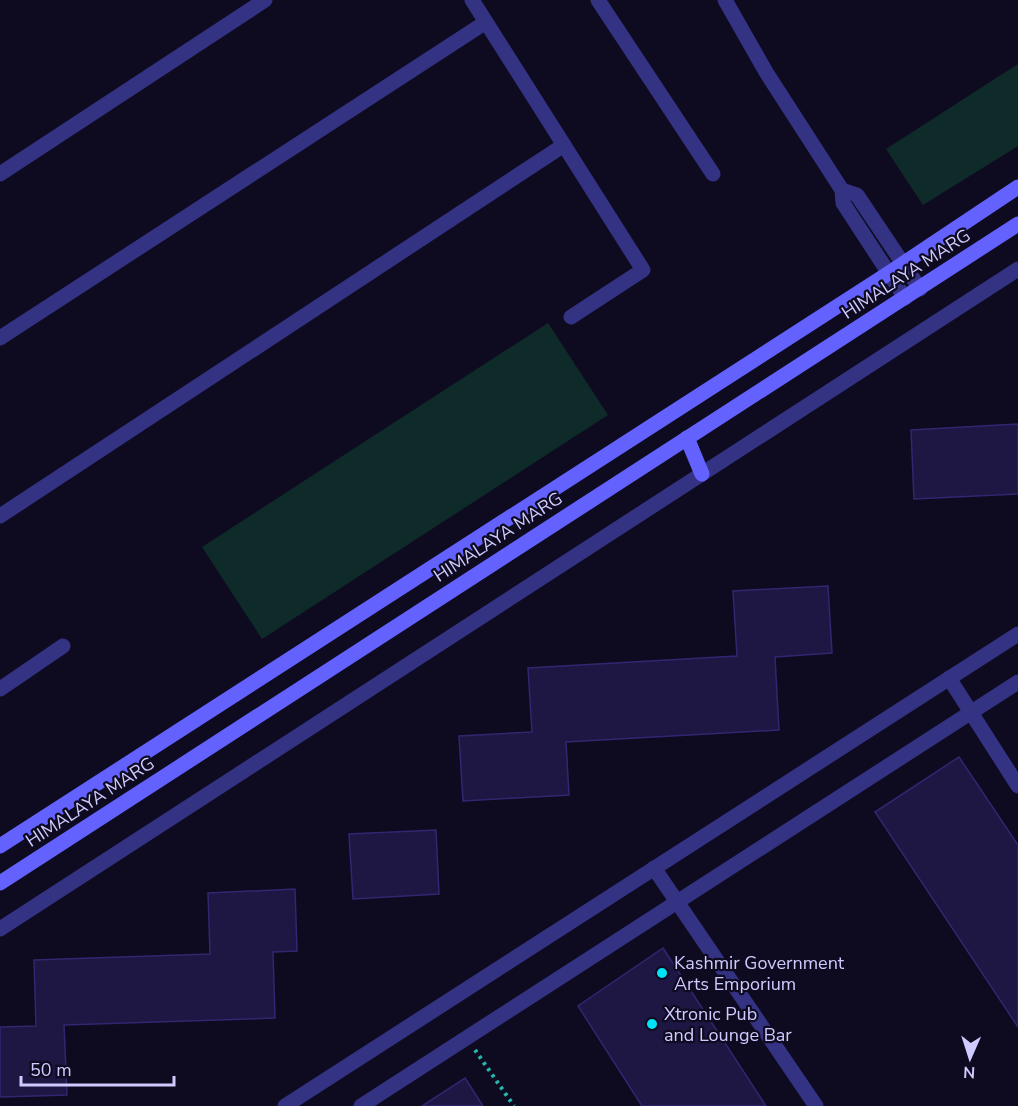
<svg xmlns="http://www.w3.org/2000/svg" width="1018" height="1106" font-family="'Nunito Sans',sans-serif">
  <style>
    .green { fill: #0e2b29 }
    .building { fill: #1e1643; stroke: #332671; stroke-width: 1.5 }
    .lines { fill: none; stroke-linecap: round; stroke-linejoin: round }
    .path { stroke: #24b9ad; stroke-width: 4; stroke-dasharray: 3 4.5; stroke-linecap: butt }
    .minor { stroke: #343283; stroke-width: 15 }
    .tertiary { stroke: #343283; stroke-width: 15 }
    .secondary { stroke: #6362ff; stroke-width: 15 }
    .poi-dot { fill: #00e2f6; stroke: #0e0b21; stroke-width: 2 }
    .labels { text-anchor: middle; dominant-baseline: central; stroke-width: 4.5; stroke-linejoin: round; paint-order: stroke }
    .street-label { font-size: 18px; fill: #d0cbff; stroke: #0e0b21 }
    .poi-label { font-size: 18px; fill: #d0cbff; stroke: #0e0b21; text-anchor: start }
  </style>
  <rect width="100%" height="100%" fill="#0e0b21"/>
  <!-- green -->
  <g class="green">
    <polygon points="1018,64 1018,146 923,205 886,149"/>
    <polygon points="548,323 608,415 262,639 202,547"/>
  </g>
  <!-- building -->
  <g class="building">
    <polygon points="1018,424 1018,494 914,499 911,430"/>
    <polygon points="828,586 832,653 775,657 779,730 566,742 569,795 463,801 459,736 532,732 528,668 737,656 733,591"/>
    <polygon points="959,757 1018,845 1018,1027 875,812"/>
    <polygon points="436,830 439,894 353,899 349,834"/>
    <polygon points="295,889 297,951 273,952 275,1018 64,1025 67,1095 0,1097 0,1027 36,1026 34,960 210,954 208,893"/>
    <polygon points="663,948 766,1106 642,1106 578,1006"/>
    <polygon points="465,1078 483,1106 422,1106"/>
  </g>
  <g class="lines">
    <!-- path -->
    <polyline class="path" points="475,1050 514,1106"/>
    <!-- minor -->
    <g class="minor">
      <polyline points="472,0 643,270 571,317"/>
      <polyline points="598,0 713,174"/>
      <polyline points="0,338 486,22"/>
      <polyline points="0,516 564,145"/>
      <polyline points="949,678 1018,786"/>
      <polyline points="0,689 63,646"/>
      <polyline points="654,868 816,1106"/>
      <polyline points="0,929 1018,269"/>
      <polyline points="285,1106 1018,634"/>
      <polyline points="361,1106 1018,682"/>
    </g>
    <!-- tertiary -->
    <g class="tertiary">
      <polyline points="725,0 766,72 842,190 843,203 905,298"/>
      <polyline points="0,174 265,0"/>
      <polyline points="842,190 857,195 920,289"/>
    </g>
    <!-- secondary -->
    <g class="secondary">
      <polyline points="687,438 702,474"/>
      <polyline points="0,846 889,273 1018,187"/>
      <polyline points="0,883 1018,224"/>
    </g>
  </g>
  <!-- markers -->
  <g class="poi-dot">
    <circle cx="662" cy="973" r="6"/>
    <circle cx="652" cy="1024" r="6"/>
  </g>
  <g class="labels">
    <!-- street labels -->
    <g class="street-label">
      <text transform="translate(906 274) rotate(-33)">HIMALAYA MARG</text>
      <text transform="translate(498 537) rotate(-33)">HIMALAYA MARG</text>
      <text transform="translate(90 802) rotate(-33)">HIMALAYA MARG</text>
    </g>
    <!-- poi labels -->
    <g class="poi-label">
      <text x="674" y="963">Kashmir Government<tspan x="674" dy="21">Arts Emporium</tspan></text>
      <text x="664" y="1014">Xtronic Pub<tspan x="664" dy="21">and Lounge Bar</tspan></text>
    </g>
  </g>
  <!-- north arrow -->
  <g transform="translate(970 1058) rotate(183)" stroke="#0e0b21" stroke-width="4.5" paint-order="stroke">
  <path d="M0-4.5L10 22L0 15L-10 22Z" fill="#d0cbff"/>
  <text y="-9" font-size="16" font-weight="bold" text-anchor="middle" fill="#d0cbff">N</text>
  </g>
  <!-- scale -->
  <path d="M21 1076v9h153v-9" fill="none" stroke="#d0cbff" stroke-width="3"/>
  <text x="30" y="1076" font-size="18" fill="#d0cbff" stroke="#0e0b21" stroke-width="4.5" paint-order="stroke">50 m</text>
</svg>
